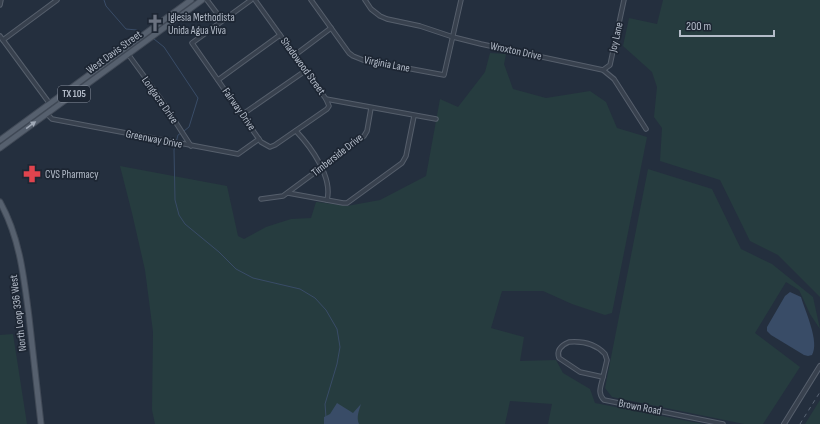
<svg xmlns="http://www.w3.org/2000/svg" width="820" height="424" font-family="'Sofia Sans Condensed',sans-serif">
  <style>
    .green { fill: #263c3f }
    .water { fill: #394c67 }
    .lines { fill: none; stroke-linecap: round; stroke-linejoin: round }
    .stream { stroke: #394c67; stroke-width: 1 }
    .minor-casing { stroke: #565f6c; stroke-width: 5.5 }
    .tertiary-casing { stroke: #565f6c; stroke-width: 6 }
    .primary-casing { stroke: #414a57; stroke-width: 7 }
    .minor { stroke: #38414e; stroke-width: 3.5 }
    .tertiary { stroke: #38414e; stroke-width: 4 }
    .primary { stroke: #56606e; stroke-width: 5 }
    .rail { stroke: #5a6575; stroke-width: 1; stroke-dasharray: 4 4; stroke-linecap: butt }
    .oneway { fill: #a1aab7 }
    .labels { text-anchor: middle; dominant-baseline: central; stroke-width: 3.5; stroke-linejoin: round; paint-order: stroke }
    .shield { fill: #1d2633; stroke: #878f9c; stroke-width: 1 }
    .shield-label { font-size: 10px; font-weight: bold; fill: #b4bcc9 }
    .poi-label { font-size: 11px; fill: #b4bcc9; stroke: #1d2633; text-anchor: start }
    .street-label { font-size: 11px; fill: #b4bcc9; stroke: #1d2633 }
  </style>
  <rect width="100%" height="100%" fill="#242f3e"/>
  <!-- green -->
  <g class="green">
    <polygon points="663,0 820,0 820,297 778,255 750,241 720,180 660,161 662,128 654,117 657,87 652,72 623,46 629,18 657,24"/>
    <polygon points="490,53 506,54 504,64 513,89 546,98 590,91 606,102 617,128 647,137 612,313 605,315 572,304 543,291 502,291 491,328 524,337 520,361 556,360 563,373 590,389 595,403 703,424 548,424 552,404 510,401 505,424 155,424 152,410 153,332 145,270 132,213 120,166 227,186 238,236 244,239 266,227 291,219 311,218 316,202 317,202 347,206 380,200 426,176 440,99 458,107 485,72"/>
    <polygon points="648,169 712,189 741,249 772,264 813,297 820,329 810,314 799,290 786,282 755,333 800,367 763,424 744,424 612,397 605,388"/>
    <polygon points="13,334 27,424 0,424 0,335"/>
    <polygon points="820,400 820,424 805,424"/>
  </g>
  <!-- water -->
  <g class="water">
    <path d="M790 292 801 297C805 311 820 342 812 355L808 356 804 355 771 335 767 331V327L785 296Z"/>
    <path d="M337 403 353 413 361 404C359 411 356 417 359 424H324V417L330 414Z"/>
  </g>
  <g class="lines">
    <!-- stream -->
    <g class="stream">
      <polyline points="104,0 106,6 126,29 137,30 140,31"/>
      <polyline points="154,39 164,47 198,98 189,127 184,131"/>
      <polyline points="181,133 178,135 174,150 175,200 179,215 185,224 219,252 236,269 253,278 300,289 315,298 326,310 337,329 340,347 337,364 325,404 326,417"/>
    </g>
    <!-- minor casing -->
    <g class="minor-casing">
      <g id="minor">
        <polyline points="207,0 222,20"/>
        <polyline points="251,0 192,43 261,142 270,147 275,145 327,109 329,106 326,99"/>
        <polyline points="255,0 326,99 436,119"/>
        <polyline points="311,0 349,53 353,56 363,60 444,75 461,0"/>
        <polyline points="365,0 371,9 380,16 387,19 420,26 453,37 481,44 603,70 614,79 646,129"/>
        <polyline points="0,5 1,0"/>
        <polyline points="0,36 50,104"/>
        <polyline points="3,40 57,0"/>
        <polyline points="128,54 160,98 191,146"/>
        <polyline points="295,55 331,28"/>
        <polyline points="603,70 610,65 624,0"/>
        <polyline points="218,80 280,35"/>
        <polyline points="47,114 52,119 238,154 259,139"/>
        <polyline points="243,114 305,71"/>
        <path d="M296 131C311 147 333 177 327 200"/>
        <polyline points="288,193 343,203 347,203 402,163 406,156 414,116"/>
        <polyline points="261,199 283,196 364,136 367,131 371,108"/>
        <path d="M569 342C582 341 596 344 605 354L607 360 603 377 580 372 559 358C556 350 562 345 569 342Z"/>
        <path d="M603 377C601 386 597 393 604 400L723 424"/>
      </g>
    </g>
    <!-- tertiary casing -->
    <g class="tertiary-casing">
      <polyline id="tertiary" points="784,424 820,366"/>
    </g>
    <!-- primary casing -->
    <g class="primary-casing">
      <g id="primary">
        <polyline points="0,140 191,0"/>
        <polyline points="0,148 202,0"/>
        <path d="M0 202C20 238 24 278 29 317 33 353 37 389 41 424"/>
      </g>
    </g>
    <!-- minor -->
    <use href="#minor" class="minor"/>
    <!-- tertiary -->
    <use href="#tertiary" class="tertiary"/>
    <!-- primary -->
    <use href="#primary" class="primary"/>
    <!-- rail -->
    <polyline class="rail" points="800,424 820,392"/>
  </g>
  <!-- one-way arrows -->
  <defs><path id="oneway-solid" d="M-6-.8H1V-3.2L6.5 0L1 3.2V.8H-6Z"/></defs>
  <use class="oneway" href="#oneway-solid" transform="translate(31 125) rotate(-36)"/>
  <!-- icons -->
  <defs>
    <g id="church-bare" transform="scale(1.38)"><path d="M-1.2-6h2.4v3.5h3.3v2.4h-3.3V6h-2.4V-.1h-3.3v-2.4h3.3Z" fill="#6b7280" stroke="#1d2633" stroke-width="2.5" paint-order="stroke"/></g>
    <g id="pharmacy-bare" transform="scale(1.38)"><path d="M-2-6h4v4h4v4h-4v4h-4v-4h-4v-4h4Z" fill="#e0444e" stroke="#1d2633" stroke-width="2.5" paint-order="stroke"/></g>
  </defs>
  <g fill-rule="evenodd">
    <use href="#church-bare" x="155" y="23"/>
    <use href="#pharmacy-bare" x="32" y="174"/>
  </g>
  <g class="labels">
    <!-- shield labels -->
    <rect class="shield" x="58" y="86" width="32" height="16" rx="3"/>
    <g class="shield-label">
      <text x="74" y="94">TX 105</text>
    </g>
    <!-- poi labels -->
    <g class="poi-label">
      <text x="168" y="17">Iglesia Methodista<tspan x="168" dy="13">Unida Agua Viva</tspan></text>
      <text x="45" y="174">CVS Pharmacy</text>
    </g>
    <!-- street labels -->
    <g class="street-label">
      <text transform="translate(616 37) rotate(-77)">Joy Lane</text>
      <text transform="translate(516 51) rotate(12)">Wroxton Drive</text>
      <text transform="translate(114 52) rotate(-36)">West Davis Street</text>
      <text transform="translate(387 64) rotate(11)">Virginia Lane</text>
      <text transform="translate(303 66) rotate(54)">Shadowood Street</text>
      <text transform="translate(160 100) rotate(55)">Longacre Drive</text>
      <text transform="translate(239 109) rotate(55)">Fairway Drive</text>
      <text transform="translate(154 139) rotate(11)">Greenway Drive</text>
      <text transform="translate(337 155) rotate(-38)">Timberside Drive</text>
      <text transform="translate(18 313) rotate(-97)">North Loop 336 West</text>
      <text transform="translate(640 407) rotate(11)">Brown Road</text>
    </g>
  </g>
  <!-- scale -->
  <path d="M680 30v6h94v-6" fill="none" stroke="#b4bcc9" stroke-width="2"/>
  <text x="686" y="30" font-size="12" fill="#b4bcc9" stroke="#1d2633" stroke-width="3" paint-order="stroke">200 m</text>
</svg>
